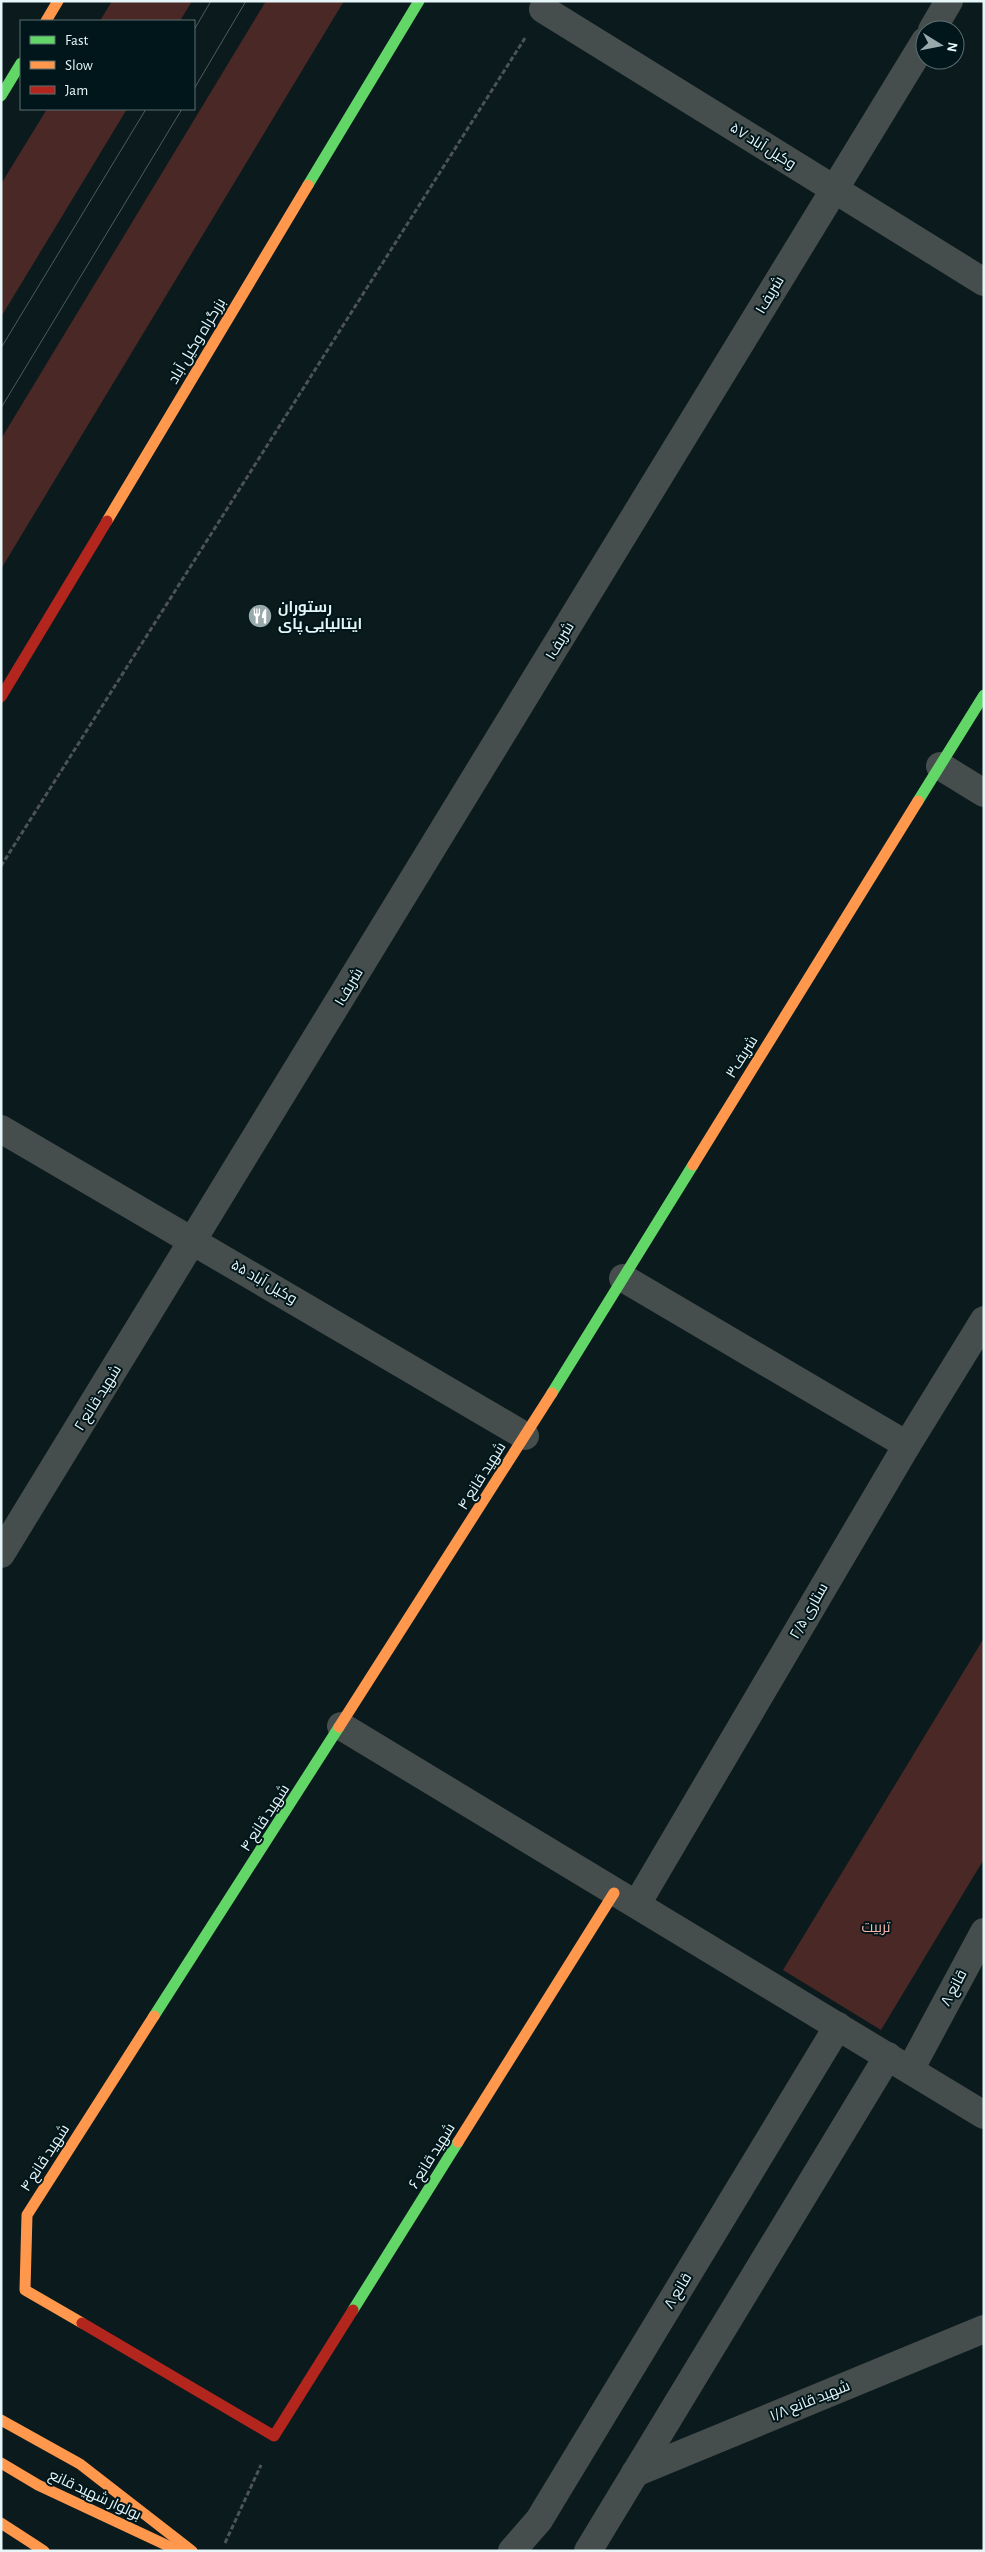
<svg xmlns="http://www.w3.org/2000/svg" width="985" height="2552" font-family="'Alegreya Sans',Cairo,sans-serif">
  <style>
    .green { fill: #4a2825 }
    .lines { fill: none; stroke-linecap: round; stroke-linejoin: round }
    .path { stroke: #4c5355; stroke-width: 3; stroke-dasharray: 5 2.5; stroke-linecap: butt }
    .street { stroke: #464d4d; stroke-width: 28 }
    .fast { stroke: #63d668; stroke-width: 11 }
    .slow { stroke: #ff974d; stroke-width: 11 }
    .jam { stroke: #b3261e; stroke-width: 11 }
    .tram { stroke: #525b5d; stroke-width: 1 }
    .labels { text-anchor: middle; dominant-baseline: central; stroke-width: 4; stroke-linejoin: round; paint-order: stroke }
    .street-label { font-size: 15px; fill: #e6f6f9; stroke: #00161a }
    .poi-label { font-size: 15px; font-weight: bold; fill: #e6f6f9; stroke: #00161a; text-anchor: start }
    .park-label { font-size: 15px; fill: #f4b4ac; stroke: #00161a }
  </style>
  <rect width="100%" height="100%" fill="#0b1a1c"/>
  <!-- green -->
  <g class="green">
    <polygon points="112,1 192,1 180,21 100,21"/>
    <polygon points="266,1 344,1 1,569 1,439"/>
    <polygon points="47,109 127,109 1,317 1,184"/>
    <polygon points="984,1638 984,1859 881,2030 783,1970"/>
  </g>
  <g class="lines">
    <!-- path -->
    <g class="path">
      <polyline points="1,866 525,38"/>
      <polyline points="225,2543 261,2465"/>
    </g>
    <!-- street -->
    <g class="street">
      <polyline points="543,9 984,282"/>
      <polyline points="932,30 949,1"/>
      <polyline points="940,766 984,793"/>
      <polyline points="1,1129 525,1436"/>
      <polyline points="623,1278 907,1445"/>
      <polyline points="1,1554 925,41"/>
      <polyline points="341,1726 984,2115"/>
      <polyline points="637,1904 907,1445 984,1320"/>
      <polyline points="910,2070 984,1932"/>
      <polyline points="635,2473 984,2329"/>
      <polyline points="512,2551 539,2520 838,2026"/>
      <polyline points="588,2551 888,2056"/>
    </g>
    <!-- fast -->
    <g class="fast">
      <polyline points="1,96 21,63"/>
      <polyline points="308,185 419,1"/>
      <polyline points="918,801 984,695"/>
      <polyline points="552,1393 693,1165"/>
      <polyline points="154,2016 339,1727"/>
      <polyline points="353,2310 458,2142"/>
    </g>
    <!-- slow -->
    <g class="slow">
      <polyline points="46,21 58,1"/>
      <polyline points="107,521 308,185"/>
      <polyline points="693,1165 918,801"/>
      <polyline points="339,1727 552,1393"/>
      <polyline points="458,2142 614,1893"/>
      <polyline points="82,2323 25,2290 27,2215 154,2016"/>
      <polyline points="1,2420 80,2464 192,2551"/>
      <polyline points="1,2463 38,2485 179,2551"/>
      <polyline points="1,2523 44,2551"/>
    </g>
    <!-- jam -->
    <g class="jam">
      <polyline points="1,697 107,521"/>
      <polyline points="82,2323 274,2436 353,2310"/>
    </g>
    <!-- tram -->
    <g class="tram">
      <polyline points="194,30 211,1"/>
      <polyline points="194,89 246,1"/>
      <polyline points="1,348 146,109"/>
      <polyline points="1,408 182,109"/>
    </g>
  </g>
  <!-- icons -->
  <defs>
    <g id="restaurant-disc" transform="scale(1.25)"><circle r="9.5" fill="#99a9ac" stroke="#00161a"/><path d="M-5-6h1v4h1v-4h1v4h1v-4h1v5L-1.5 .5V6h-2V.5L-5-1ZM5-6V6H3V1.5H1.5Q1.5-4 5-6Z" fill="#fff"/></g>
  </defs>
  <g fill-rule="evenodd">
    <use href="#restaurant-disc" x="260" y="616"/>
  </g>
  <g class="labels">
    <!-- street labels -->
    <g class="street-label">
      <text transform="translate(763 146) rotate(32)">۵۷ وکیل آباد</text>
      <text transform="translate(770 295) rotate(-59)">شریف١</text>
      <text transform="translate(197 341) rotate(-59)">بزرگراه وکیل آباد</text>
      <text transform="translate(560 641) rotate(-59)">شریف١</text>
      <text transform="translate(349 987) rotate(-59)">شریف١</text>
      <text transform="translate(742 1057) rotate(-58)">شریف٣</text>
      <text transform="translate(264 1282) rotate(30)">۵۵ وکیل آباد</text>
      <text transform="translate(98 1398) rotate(-58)">شهید قانع ۲</text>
      <text transform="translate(482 1476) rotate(-58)">شهید قانع ۴</text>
      <text transform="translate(809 1611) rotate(-60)">ستاری ۲/۵</text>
      <text transform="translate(265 1818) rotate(-57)">شهید قانع ۴</text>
      <text transform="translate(954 1988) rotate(-62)">قانع ۸</text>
      <text transform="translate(432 2156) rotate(-58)">شهید قانع ۶</text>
      <text transform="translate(45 2158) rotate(-57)">شهید قانع ۴</text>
      <text transform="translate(678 2291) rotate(-59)">قانع ۸</text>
      <text transform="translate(810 2401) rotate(-22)">شهید قانع ۱/۸</text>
      <text transform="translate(95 2495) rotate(25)">بولوار شهید قانع</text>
    </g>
    <!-- poi labels -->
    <g class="poi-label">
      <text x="278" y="607">رستوران<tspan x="278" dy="17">ایتالیایی پای</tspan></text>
    </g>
    <!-- park labels -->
    <g class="park-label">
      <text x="876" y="1927">تربیت</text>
    </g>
  </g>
  <!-- border -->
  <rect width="985" height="2552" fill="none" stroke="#e6f6f9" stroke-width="5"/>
  <!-- legend -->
  <rect x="20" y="20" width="175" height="90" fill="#00161a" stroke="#5c7073"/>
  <rect x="30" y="36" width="25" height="8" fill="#63d668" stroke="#5c7073"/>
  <text x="65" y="45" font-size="15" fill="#e6f6f9">Fast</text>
  <rect x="30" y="61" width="25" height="8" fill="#ff974d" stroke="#5c7073"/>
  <text x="65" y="70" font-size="15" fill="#e6f6f9">Slow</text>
  <rect x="30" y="86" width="25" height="8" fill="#b3261e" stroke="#5c7073"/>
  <text x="65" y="95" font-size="15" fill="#e6f6f9">Jam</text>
  <!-- north arrow -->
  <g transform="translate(940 45) rotate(100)"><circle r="24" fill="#00161a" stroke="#5c7073"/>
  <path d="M0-4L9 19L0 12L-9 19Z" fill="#99a9ac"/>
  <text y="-8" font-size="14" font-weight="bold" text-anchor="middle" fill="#e6f6f9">N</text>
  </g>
</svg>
